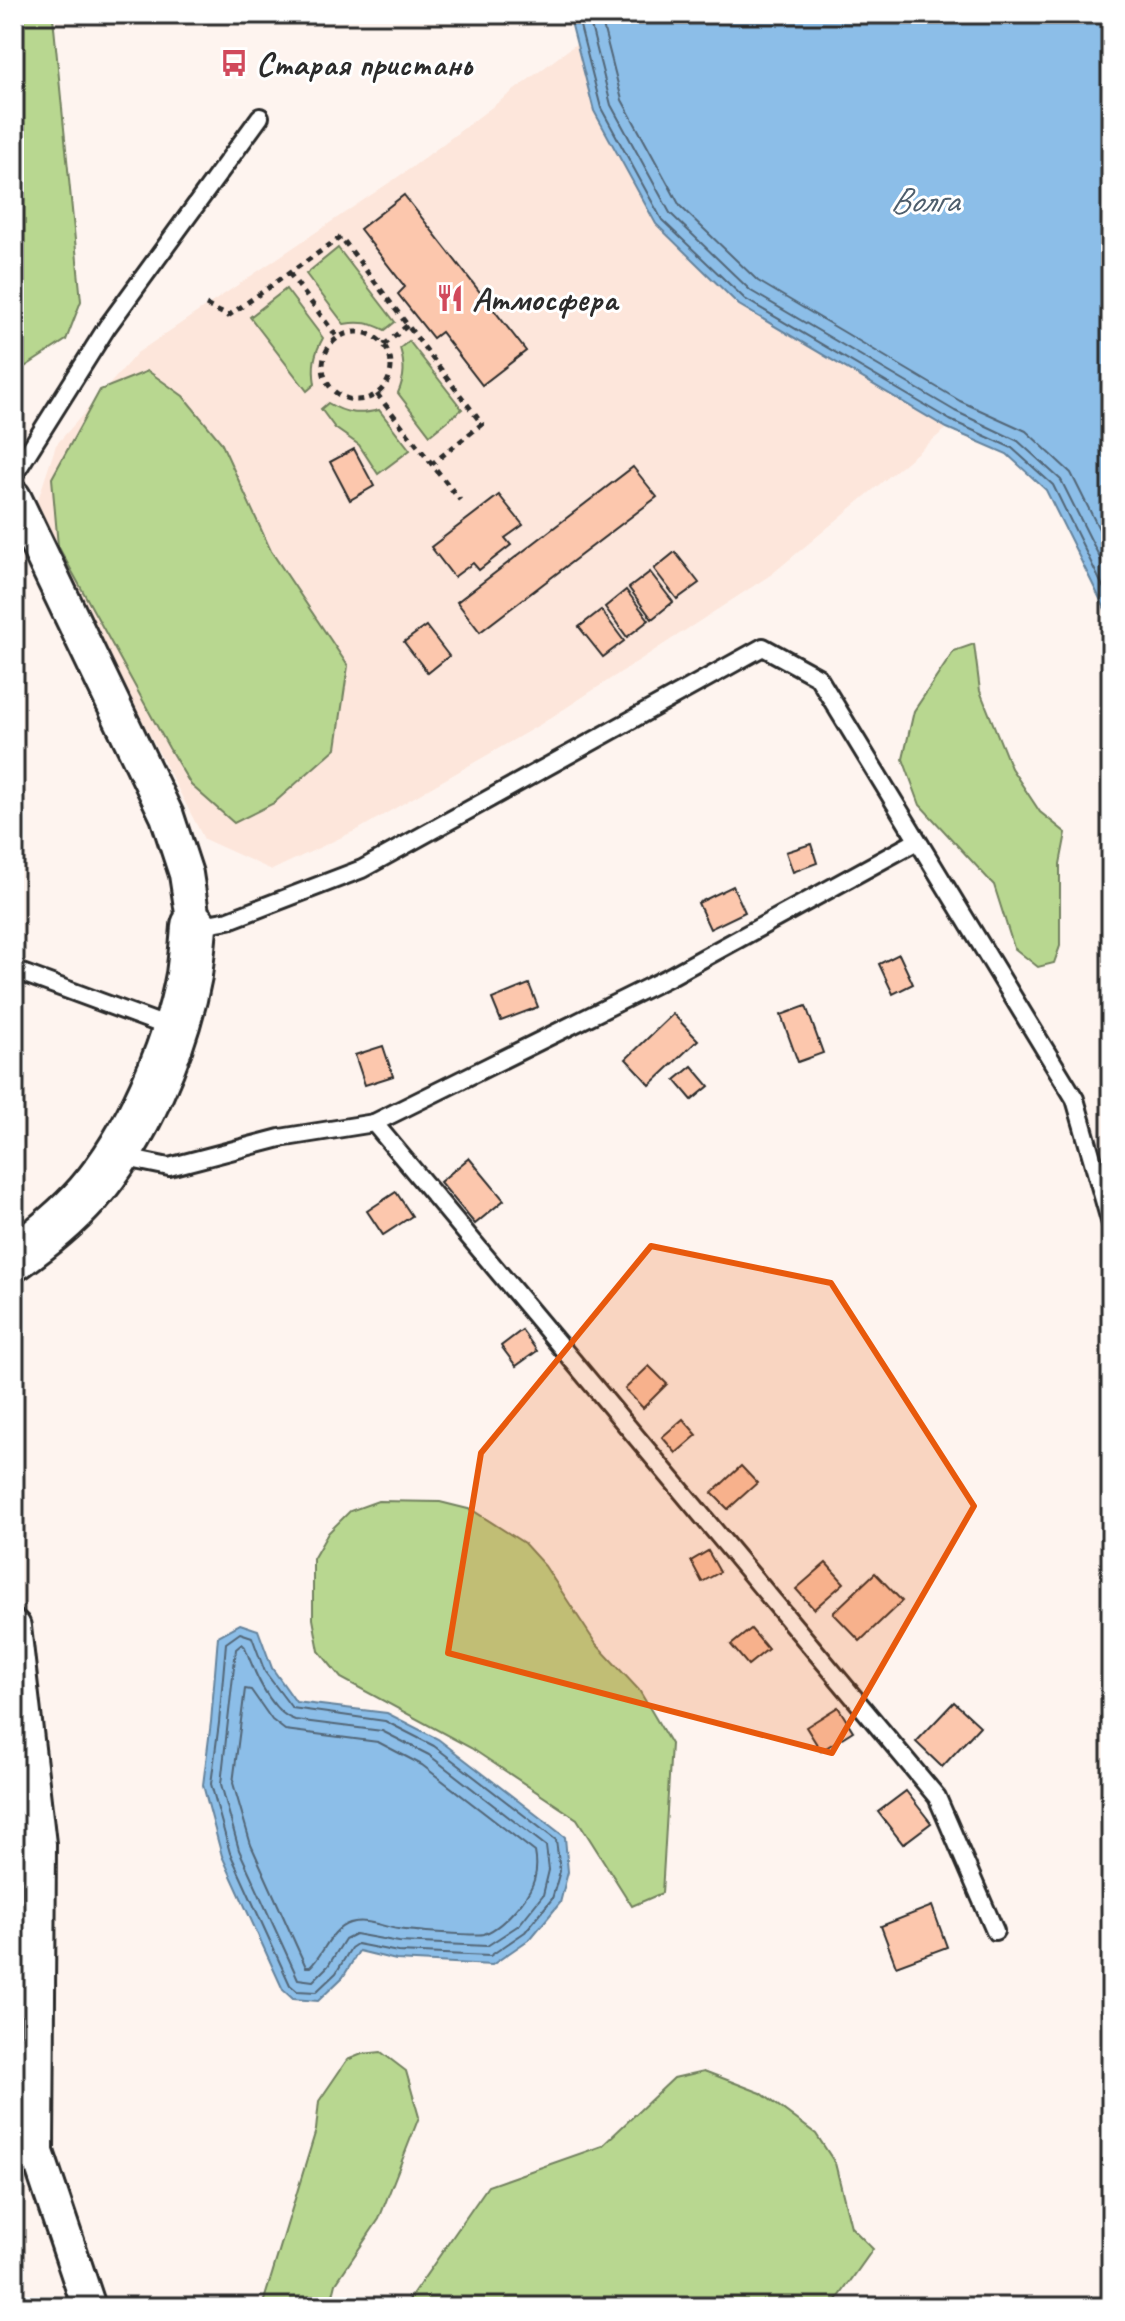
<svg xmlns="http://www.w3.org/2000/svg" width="1125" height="2321" font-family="Caveat,sans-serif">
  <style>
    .built { fill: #fde6db }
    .green { fill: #b8d790; stroke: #72815e; stroke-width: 2 }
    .water { fill: #8cbee8; stroke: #65839c; stroke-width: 2 }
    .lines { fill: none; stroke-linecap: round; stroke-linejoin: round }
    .shore { stroke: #526677; stroke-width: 2 }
    .building { fill: #fcc7ad; stroke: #2b2b2b; stroke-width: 2 }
    .lane-casing { stroke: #2b2b2b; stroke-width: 22 }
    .street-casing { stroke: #2b2b2b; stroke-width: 38 }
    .secondary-casing { stroke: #2b2b2b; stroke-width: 50 }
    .path { stroke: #2b2b2b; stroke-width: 5; stroke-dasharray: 6 6; stroke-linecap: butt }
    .lane { stroke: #fff; stroke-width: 16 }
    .street { stroke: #fff; stroke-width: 32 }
    .secondary { stroke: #fff; stroke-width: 44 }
    .marked { fill: #e8590c; fill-opacity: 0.2; stroke: #e8590c; stroke-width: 6; stroke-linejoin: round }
    .labels { text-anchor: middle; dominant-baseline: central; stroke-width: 6; stroke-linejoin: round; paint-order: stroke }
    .poi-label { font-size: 34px; font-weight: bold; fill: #2b2b2b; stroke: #fff; text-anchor: start }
    .water-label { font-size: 36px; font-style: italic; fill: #4d5e6d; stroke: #fff }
  </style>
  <rect width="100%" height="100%" fill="#fef4ef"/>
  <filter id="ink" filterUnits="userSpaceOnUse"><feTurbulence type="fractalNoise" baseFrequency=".0125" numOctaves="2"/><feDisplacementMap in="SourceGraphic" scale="16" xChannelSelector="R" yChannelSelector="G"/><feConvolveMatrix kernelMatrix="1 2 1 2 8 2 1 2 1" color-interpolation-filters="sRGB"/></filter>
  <g filter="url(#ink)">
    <!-- built -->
    <polygon class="built" points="576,44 594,111 739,305 947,428 772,574 541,724 359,829 272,870 204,839 34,512 56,445 137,353 411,168"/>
    <!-- green -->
    <g class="green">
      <polygon points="14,14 51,14 53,17 81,301 66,340 14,374"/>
      <path d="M338 248 395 322 385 330C371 323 360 321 344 324L306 274Z"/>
      <path d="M286 289 323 338C314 354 312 366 315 384L307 391 250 317Z"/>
      <path d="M409 341 462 409 430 435 398 393C405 377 405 365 400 348Z"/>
      <polygon points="148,371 183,396 221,442 271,551 348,666 336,748 274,803 234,823 191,785 169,748 58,546 52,478 100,390"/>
      <path d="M328 403C346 414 359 415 379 410L410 450 378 474 359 445 335 428 321 409Z"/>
      <polygon points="974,644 980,691 1011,768 1040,812 1066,833 1060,864 1060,946 1054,963 1038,967 1014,948 994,885 920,805 903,759 914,711 954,651"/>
      <polygon points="378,1501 440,1502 472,1510 524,1543 545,1566 596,1644 639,1690 671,1744 662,1893 632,1906 577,1819 471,1748 341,1678 319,1651 313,1619 313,1559 328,1533 350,1511"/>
      <polygon points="381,2052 406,2071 419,2117 379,2219 336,2283 330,2307 262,2307 316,2130 319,2101 347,2060 362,2054"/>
      <polygon points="704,2071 761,2093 816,2134 835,2163 851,2227 873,2249 832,2307 404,2307 488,2186 602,2146 674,2078"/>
    </g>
    <!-- water -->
    <g class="water">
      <polygon points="569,14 1111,14 1111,621 1046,490 1007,454 947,428 739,305 656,224 594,111"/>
      <polygon points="240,1624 258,1630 272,1668 296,1702 387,1713 438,1739 565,1837 568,1872 560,1903 531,1938 492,1965 396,1960 359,1951 343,1977 318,2001 293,1999 283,1990 222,1856 203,1785 211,1722 218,1636"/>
    </g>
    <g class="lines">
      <!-- shore -->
      <g class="shore">
        <polyline points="577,14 601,108 662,220 745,299 950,420 1012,448 1053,485 1111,603"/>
        <polyline points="588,14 611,105 670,213 751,291 955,411 1018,441 1061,480 1111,580"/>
        <polyline points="600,14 622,100 680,206 758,281 960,401 1026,431 1071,473 1111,553"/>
        <polygon points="240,1633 252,1637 265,1672 292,1708 385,1721 434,1746 556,1840 560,1871 552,1899 525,1932 490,1956 398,1952 357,1944 351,1948 336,1973 316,1992 297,1991 290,1985 230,1853 211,1784 219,1723 226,1643"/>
        <path d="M242 1644 245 1647C253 1669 270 1713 295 1720L382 1731 429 1755 546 1846 549 1870 543 1895 519 1925 487 1946 399 1942 355 1934 345 1939 328 1966 313 1981 298 1979 239 1850 221 1784 236 1649Z"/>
        <path d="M245 1689 251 1690 272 1720 285 1730 378 1742 422 1765 535 1852C539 1872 534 1887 521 1903 512 1914 498 1929 484 1934 477 1936 409 1931 398 1929 383 1927 366 1918 350 1923 330 1929 324 1954 310 1967H306L251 1845 233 1783Z"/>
      </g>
    </g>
    <!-- building -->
    <g class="building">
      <polygon points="404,195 526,351 482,385 441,332 433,338 398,294 405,287 360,229"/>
      <polygon points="354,449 374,486 350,500 330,462"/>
      <polygon points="633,467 657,497 480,632 457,602"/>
      <polygon points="499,495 523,525 505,538 511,545 479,570 473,563 454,577 431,547"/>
      <polygon points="675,552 699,583 677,599 654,569"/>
      <polygon points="650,572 673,602 652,619 629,588"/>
      <polygon points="626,590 649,620 627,637 605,607"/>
      <polygon points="601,610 624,641 603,657 579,627"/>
      <polygon points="426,626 449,656 428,673 404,642"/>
      <polygon points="811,844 817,863 793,872 786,852"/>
      <polygon points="733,886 745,912 710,929 698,903"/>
      <polygon points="899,954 913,984 893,994 879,964"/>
      <polygon points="529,984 538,1007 501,1021 492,999"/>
      <polygon points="806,1006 823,1053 798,1062 781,1015"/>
      <polygon points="673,1014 698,1040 650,1085 626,1059"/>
      <polygon points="383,1046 393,1076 365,1085 355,1055"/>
      <polygon points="692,1066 709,1086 692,1100 675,1080"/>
      <polygon points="469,1158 504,1200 475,1224 440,1182"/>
      <polygon points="396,1192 412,1216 383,1235 367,1211"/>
      <polygon points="522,1330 537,1351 516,1366 501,1346"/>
      <polygon points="649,1366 667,1384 643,1408 625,1389"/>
      <polygon points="683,1419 697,1435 676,1453 662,1437"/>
      <polygon points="741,1466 757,1483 728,1509 712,1493"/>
      <polygon points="708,1551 720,1572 702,1582 691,1561"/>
      <polygon points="826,1563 844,1583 814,1609 796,1589"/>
      <polygon points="875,1573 902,1601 860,1641 833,1613"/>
      <polygon points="751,1629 768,1649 748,1665 731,1645"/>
      <polygon points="954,1702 980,1726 942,1767 916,1742"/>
      <polygon points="838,1707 853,1731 821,1751 806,1727"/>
      <polygon points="906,1791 931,1823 903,1844 878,1812"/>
      <polygon points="932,1906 947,1947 896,1966 881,1926"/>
    </g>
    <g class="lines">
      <!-- lane casing -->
      <g class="lane-casing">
        <g id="lane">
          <polyline points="14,475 107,327 260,117"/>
          <polyline points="196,926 229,920 362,869 763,647 818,677 1075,1099 1111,1224"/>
          <polyline points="14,970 174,1029"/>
          <polyline points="374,1123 669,977 917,841"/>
          <polyline points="121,1157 169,1167 280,1138 374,1123 937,1797 995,1931"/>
        </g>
      </g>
      <!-- street casing -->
      <g class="street-casing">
        <g id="street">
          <polyline points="14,497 167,816 186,874 194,926"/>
          <polyline points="14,1627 39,1844 37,2152 89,2307"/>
        </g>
      </g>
      <!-- secondary casing -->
      <g class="secondary-casing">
        <path id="secondary" d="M14 1258C41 1239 66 1219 88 1194 136 1139 176 1047 189 975 191 959 193 942 194 926"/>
      </g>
      <!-- path -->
      <g class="path">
        <polyline points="289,273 338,338"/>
        <polyline points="206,305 228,316 341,237 482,424 432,464"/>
        <circle cx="357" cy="366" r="34"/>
        <polyline points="384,345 408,325"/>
        <polyline points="377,394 460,500"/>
      </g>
      <!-- lane -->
      <use href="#lane" class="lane"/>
      <!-- street -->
      <use href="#street" class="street"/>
      <!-- secondary -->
      <use href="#secondary" class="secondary"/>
    </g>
  </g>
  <!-- marked area -->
  <path class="marked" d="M651 1246 831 1283 974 1506 832 1753 448 1653 481 1453Z"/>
  <!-- icons -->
  <defs>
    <g id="bus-bare" transform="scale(2.16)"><path d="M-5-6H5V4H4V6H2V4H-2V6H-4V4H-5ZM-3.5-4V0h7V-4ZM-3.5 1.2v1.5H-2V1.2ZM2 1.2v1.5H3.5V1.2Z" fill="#d1495b" stroke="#fff" stroke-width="2.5" paint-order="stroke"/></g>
    <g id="restaurant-bare" transform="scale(2.16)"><path d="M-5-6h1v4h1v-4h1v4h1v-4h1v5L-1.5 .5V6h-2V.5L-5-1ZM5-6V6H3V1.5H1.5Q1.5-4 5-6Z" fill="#d1495b" stroke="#fff" stroke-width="2.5" paint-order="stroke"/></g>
  </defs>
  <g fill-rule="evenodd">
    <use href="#bus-bare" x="234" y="63"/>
    <use href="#restaurant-bare" x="450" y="298"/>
  </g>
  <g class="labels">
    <!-- poi labels -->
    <g class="poi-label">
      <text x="256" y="63">Старая пристань</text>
      <text x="472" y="298">Атмосфера</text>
    </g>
    <!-- water labels -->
    <g class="water-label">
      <text x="924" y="200">Волга</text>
    </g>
  </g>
  <!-- margin -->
  <rect width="1125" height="2321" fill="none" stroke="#fff" stroke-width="48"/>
  <rect x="24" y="24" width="1077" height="2273" fill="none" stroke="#2b2b2b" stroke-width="3" filter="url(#ink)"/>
</svg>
